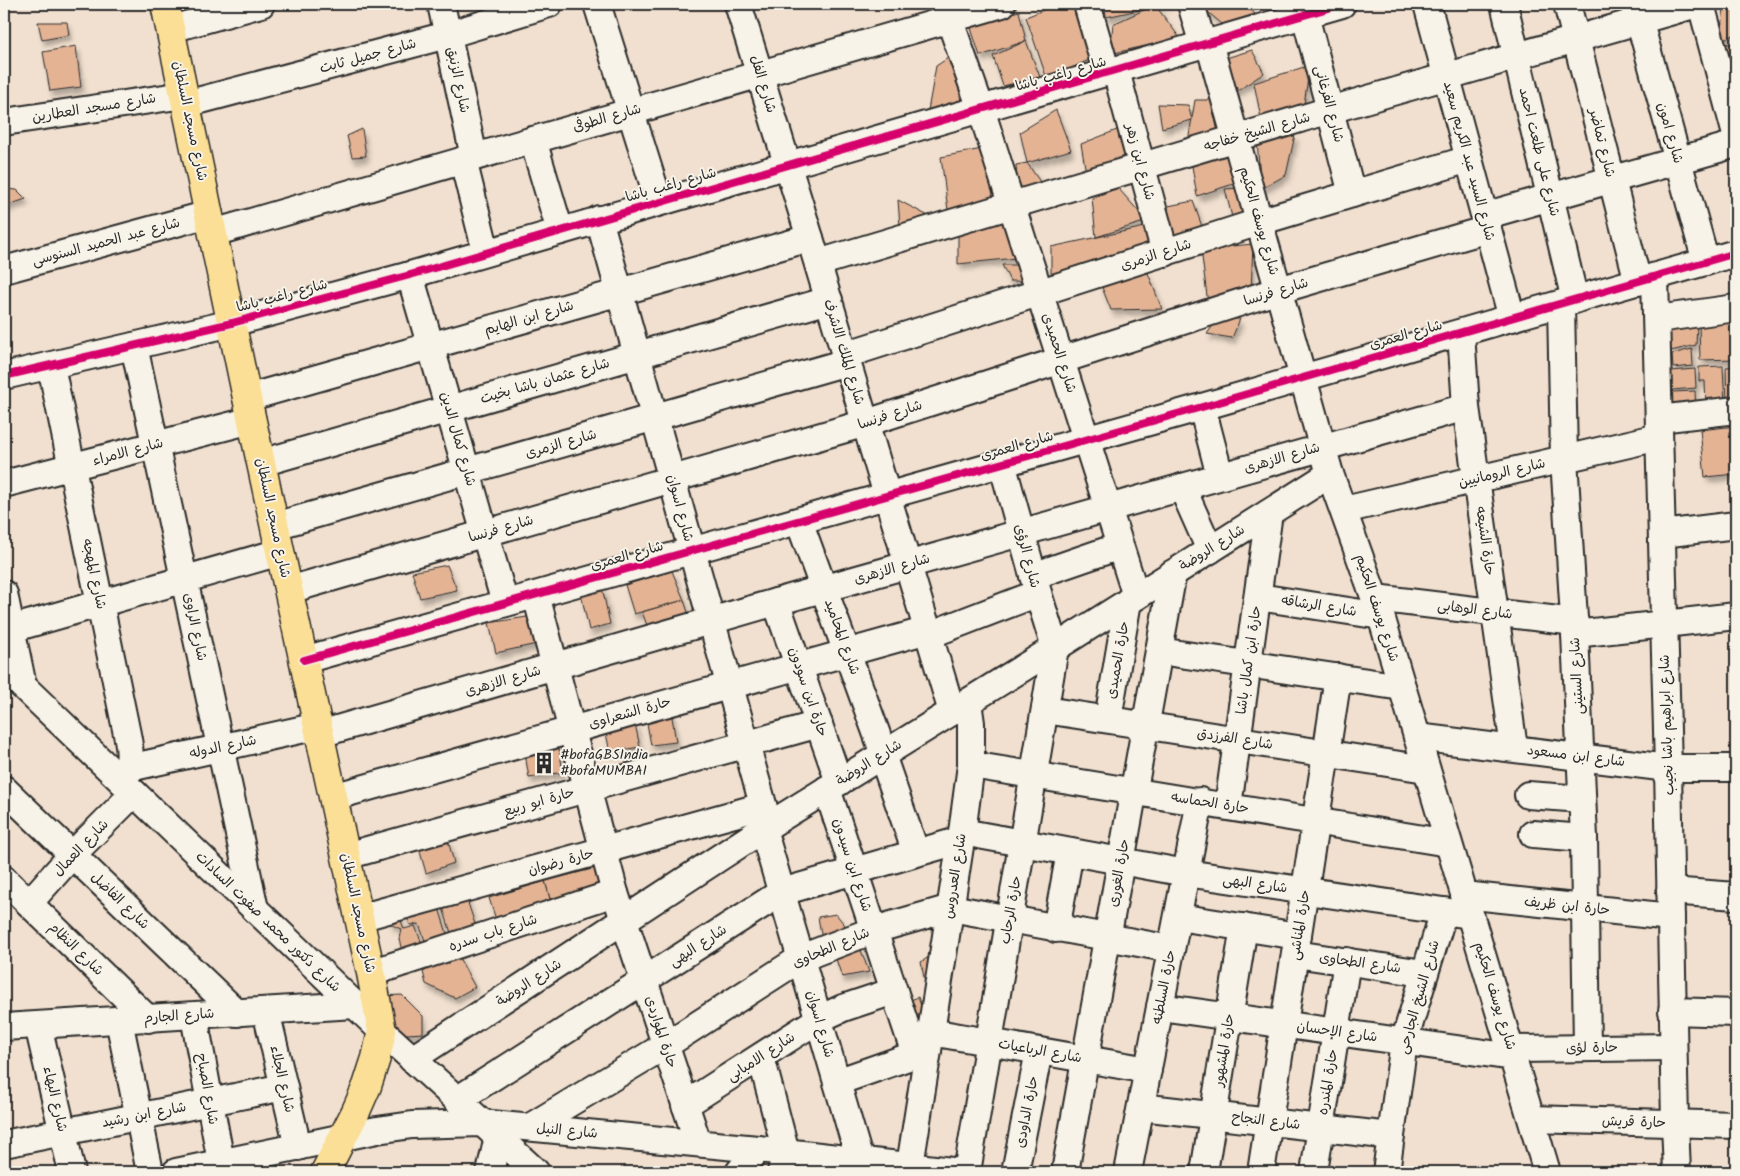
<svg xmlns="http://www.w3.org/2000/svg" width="1740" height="1176" font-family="Kalam,'Playpen Sans Arabic',sans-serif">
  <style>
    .building { fill: #e3b394; stroke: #2b2b2b; filter: url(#shadow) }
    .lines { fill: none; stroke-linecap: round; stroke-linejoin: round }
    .minor-casing { stroke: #2b2b2b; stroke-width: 30 }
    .major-casing { stroke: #2b2b2b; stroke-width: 31 }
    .minor { stroke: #f7f3e8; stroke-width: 26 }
    .major { stroke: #fbdf96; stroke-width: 28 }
    .cycleway-casing { stroke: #f7f3e8; stroke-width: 11 }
    .cycleway { stroke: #d6006c; stroke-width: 8 }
    .labels { text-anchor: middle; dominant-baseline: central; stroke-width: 4; stroke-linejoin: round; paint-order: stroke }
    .street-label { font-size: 14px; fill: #2b2b2b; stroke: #f7f3e8 }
    .poi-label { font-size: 14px; fill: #2b2b2b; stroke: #f7f3e8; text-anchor: start }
  </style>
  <defs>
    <filter id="shadow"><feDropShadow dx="3" dy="5.5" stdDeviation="2.5" flood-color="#0004"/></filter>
  </defs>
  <rect width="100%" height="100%" fill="#f1e0cf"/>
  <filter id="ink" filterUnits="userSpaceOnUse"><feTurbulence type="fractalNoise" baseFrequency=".02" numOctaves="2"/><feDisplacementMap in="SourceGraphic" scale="10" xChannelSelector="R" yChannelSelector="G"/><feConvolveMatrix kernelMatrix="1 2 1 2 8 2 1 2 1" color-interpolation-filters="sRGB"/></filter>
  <g filter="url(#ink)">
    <!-- building -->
    <g class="building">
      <polygon points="1058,4 1074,4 1091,59 1047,79 1026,17"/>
      <polygon points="1105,4 1167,4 1106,17"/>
      <polygon points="1224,4 1246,4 1255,14 1222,24 1203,8"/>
      <polygon points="1736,4 1736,34 1719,41 1724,9"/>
      <polygon points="1155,5 1180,38 1110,54 1113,24"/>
      <polygon points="1019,11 1026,41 980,56 970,25"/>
      <polygon points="38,22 67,22 69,35 42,40"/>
      <polygon points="1026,41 1040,77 1003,86 993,56"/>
      <polygon points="1719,41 1732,45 1736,55 1736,65 1718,69"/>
      <polygon points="76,46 81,87 50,91 43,52"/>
      <polygon points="1252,50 1264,73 1233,94 1226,58"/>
      <polygon points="954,54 961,102 927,116 936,66"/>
      <polygon points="1310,65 1304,104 1261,118 1254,83"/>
      <polygon points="1195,100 1211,100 1218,132 1188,142"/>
      <polygon points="1158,104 1188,105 1192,120 1162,128"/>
      <polygon points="1056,110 1071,150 1027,163 1020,132"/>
      <polygon points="1122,128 1134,168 1086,173 1081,144"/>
      <polygon points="362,129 366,156 352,157 347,136"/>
      <polygon points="1295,135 1286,175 1261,189 1257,141"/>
      <polygon points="987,148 1001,199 948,210 941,157"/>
      <polygon points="1234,150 1242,181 1197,196 1192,166"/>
      <polygon points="1027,163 1043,186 1018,195 1016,165"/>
      <polygon points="1118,188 1147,221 1096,237 1092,198"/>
      <polygon points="1242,188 1251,225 1234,225 1225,189"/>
      <polygon points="4,189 17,190 26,199 5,206"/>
      <polygon points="898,200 934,219 900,226"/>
      <polygon points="1193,201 1205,235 1171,245 1168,206"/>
      <polygon points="1007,219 1016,258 958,264 958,235"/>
      <polygon points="1145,227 1151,250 1051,279 1051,247"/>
      <polygon points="1253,244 1251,292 1208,304 1201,249"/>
      <polygon points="1002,265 1021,265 1028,281 1010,281"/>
      <polygon points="1148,273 1162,309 1111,310 1101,285"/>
      <polygon points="1218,318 1240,319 1232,338 1207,334"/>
      <polygon points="1734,322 1736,359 1700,360 1699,324"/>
      <polygon points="1697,325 1696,345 1671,351 1669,327"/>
      <polygon points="1692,349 1693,366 1673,368 1672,354"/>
      <polygon points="1723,366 1725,407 1706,408 1705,381 1699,381 1699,367"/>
      <polygon points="1736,366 1736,405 1727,406 1726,367"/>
      <polygon points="1695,369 1696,388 1672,390 1671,371"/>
      <polygon points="1695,391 1696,412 1673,413 1672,392"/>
      <polygon points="1736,426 1736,474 1705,477 1700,430"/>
      <polygon points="447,565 457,590 420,598 412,572"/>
      <polygon points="672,571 684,600 634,614 625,585"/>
      <polygon points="602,587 610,624 589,630 581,594"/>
      <polygon points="684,600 694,631 653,641 642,612"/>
      <polygon points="533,616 541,643 496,653 489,623"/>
      <polygon points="671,711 676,742 651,745 646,718"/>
      <polygon points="604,724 635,724 640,747 610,752"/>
      <polygon points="559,748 563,772 529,778 525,754"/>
      <polygon points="448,840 454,863 426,873 419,848"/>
      <polygon points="604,866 610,891 553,910 545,881"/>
      <polygon points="545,881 553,910 498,926 489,898"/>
      <polygon points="465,894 477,930 454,942 441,902"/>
      <polygon points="438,905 450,943 428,949 419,924 410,925 405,913"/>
      <polygon points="836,914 852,934 823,945 818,917"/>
      <polygon points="399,915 404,929 415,926 423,946 402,951 399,939 401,929 392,925 389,919"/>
      <polygon points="859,945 869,972 842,977 833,950"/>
      <polygon points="935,953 936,975 925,983 921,962"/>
      <polygon points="457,954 475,987 455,998 426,984 423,972"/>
      <polygon points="402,995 423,1016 423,1033 391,1035 379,996"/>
      <polygon points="918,997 927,1024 909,1024 901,1004"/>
      <polygon points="374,1167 396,1172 369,1172"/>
    </g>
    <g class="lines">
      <!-- minor casing -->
      <g class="minor-casing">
        <g id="minor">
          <polyline points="441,4 474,157"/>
          <polyline points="597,4 659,202"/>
          <polyline points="738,4 810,238 952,712"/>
          <polyline points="944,4 981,109 1136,596"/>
          <polyline points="1087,4 1107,73"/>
          <polyline points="1191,4 1203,45"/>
          <polyline points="1427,4 1512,318"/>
          <polyline points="1504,4 1575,300"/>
          <polyline points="1567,4 1638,282"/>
          <polyline points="1701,4 1736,135"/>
          <polyline points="1635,5 1706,262"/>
          <polyline points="1305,15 1352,194"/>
          <polyline points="171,29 261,4"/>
          <polyline points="1209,43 1330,474 1381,616 1547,1172"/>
          <polyline points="1116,71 1165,253"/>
          <polyline points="186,104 447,35 549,4"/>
          <polyline points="4,122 184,95"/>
          <polyline points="533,140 560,231"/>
          <polyline points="463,160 486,252"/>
          <polyline points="1484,216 1736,144"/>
          <polyline points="599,219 769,826"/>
          <polyline points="213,233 1002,4"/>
          <polyline points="818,263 1330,110 1697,4"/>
          <polyline points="4,270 209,214"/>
          <polyline points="410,275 505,603"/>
          <polyline points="1655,277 1668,768 1675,1123 1677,1172"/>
          <polyline points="1561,304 1564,459 1575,634 1584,838 1587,1048"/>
          <polyline points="1657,319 1736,308"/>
          <polyline points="1461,333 1466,407 1514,748"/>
          <polyline points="134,346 255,909"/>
          <polyline points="845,355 1259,222 1469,159"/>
          <path d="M51 366 128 739C131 754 131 768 122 781"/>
          <polyline points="4,376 232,323 410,275 1342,4"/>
          <polyline points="247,398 810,238"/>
          <polyline points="1202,407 1220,476"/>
          <polyline points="1659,419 1736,410"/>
          <polyline points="261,463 829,300"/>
          <polyline points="4,484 252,420"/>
          <polyline points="1182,487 1210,550"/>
          <polyline points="1344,510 1659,437"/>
          <polyline points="799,521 884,754"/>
          <polyline points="275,526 847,362"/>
          <polyline points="1662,534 1736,525"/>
          <polyline points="1033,576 1120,546"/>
          <polyline points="289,590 866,423 1279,290 1488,229"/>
          <polyline points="4,594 23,686"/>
          <polyline points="536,595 615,893 698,1143"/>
          <polyline points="1258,597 1381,616"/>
          <polyline points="1375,598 1575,622"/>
          <polyline points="776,602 839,782"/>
          <polyline points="11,629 280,552"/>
          <polyline points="1575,634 1736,616"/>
          <polyline points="929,635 1038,593"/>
          <polyline points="1159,651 1402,687"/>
          <polyline points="304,660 1202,407 1736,253"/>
          <polyline points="4,668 382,1031 536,1172"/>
          <polyline points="1045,710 1426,769"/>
          <polyline points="1108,719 1128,601"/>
          <polyline points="320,734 776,602 1466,407"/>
          <polyline points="1417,737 1668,768 1736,768"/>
          <polyline points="882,755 916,853"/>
          <polyline points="971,765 1448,843"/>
          <polyline points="129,768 318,726"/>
          <polyline points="4,789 237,1013"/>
          <polyline points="827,789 915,1054"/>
          <polyline points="1528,795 1582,799"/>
          <polyline points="333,797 928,630"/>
          <polyline points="1228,806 1269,513"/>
          <polyline points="763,829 860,1161"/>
          <polyline points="962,832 1186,873 1470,915"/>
          <polyline points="1533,834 1584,838"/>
          <polyline points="346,856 819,724"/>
          <polyline points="4,879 148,1019"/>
          <polyline points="1670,891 1736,896"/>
          <polyline points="1464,895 1671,917"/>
          <polyline points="29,903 72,855 134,793"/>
          <polyline points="1178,917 1298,936"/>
          <polyline points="359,918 763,806"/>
          <polyline points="1056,929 1070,852"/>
          <polyline points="1295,954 1424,973"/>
          <polyline points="371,973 615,893"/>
          <polyline points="1160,1007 1513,1057"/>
          <polyline points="266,1011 298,1147"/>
          <polyline points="1672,1011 1736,1013"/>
          <polyline points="194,1016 221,1162"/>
          <polyline points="119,1020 150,1172"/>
          <polyline points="38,1025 72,1172"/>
          <polyline points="4,1027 355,1005"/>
          <polyline points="931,1032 1148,1070"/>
          <polyline points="1510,1049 1673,1047"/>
          <polyline points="761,1057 786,1152 781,1172"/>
          <polyline points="412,1059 763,829 1055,648 1330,474"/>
          <polyline points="837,1082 928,1050"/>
          <polyline points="457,1100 782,892 961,840"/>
          <polyline points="685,1105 819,1019 843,1008 894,991"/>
          <polyline points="1141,1107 1391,1136"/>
          <polyline points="1532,1119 1736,1125"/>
          <polyline points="530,1127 666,1045 801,958 874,930 951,908 1171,949"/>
          <polyline points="4,1144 284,1087"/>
          <polyline points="176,1172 377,1130 412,1125 481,1123 758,1149 961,1172"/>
          <polyline points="490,1172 498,1137"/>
          <polyline points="739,1172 758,1149"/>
          <polyline points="909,1172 961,840 971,765 971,723 968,702"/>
          <polyline points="967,1172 1055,648 1038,593 1002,463"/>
          <polyline points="1015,1172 1039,1051"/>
          <polyline points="1065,1172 1173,573"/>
          <polyline points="1128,1172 1200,801"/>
          <polyline points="1204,1172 1244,927"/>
          <polyline points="1261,1172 1338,677"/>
          <polyline points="1314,1172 1347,961"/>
          <polyline points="1386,1172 1404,1042 1444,911"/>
        </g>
      </g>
      <!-- major casing -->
      <g class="major-casing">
        <polyline id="major" points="165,4 247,398 371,973 382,1031 376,1058 367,1086 356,1111 325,1172"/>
      </g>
      <!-- minor -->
      <use href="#minor" class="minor"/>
      <!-- major -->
      <use href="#major" class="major"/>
      <!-- cycleway casing -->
      <g class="cycleway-casing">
        <g id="cycleway">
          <polyline points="4,376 232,323 410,275 1342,4"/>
          <polyline points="304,660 1202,407 1736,253"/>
        </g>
      </g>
      <!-- cycleway -->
      <use href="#cycleway" class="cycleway"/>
    </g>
  </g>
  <!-- icons -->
  <defs>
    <g id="building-bare" transform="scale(1.725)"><path d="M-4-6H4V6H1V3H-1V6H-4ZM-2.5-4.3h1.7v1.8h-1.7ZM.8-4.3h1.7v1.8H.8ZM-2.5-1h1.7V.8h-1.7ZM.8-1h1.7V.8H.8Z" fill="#2b2b2b" stroke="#f7f3e8" stroke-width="2.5" paint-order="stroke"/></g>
  </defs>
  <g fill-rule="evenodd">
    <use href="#building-bare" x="544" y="763"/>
  </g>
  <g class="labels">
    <!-- street labels -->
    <g class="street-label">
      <text transform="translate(368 56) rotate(-15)">شارع جميل ثابت</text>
      <text transform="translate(1061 74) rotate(-16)">شارع راغب باشا</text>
      <text transform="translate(458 80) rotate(78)">شارع الزنبق</text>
      <text transform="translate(763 84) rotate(73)">شارع الفل</text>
      <text transform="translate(1329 104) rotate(75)">شارع الفرغانى</text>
      <text transform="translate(94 108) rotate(-9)">شارع مسجد العطارين</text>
      <text transform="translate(607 118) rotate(-16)">شارع الطوفى</text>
      <text transform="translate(190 121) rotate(78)">شارع مسجد السلطان</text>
      <text transform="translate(1257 132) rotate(-16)">شارع الشيخ خفاجه</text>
      <text transform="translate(1670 133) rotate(74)">شارع امون</text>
      <text transform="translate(1602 143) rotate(76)">شارع تماضر</text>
      <text transform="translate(1539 152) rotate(76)">شارع على طلعت احمد</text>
      <text transform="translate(1469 161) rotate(75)">شارع السيد عبد الكريم سعيد</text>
      <text transform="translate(1140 162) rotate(75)">شارع ابن زهر</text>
      <text transform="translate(671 185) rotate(-16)">شارع راغب باشا</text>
      <text transform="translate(1259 221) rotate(74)">شارع يوسف الحكيم</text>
      <text transform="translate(106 242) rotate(-15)">شارع عبد الحميد السنوسى</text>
      <text transform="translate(1156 255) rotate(-18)">شارع الزمرى</text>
      <text transform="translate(1276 292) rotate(-17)">شارع فرنسا</text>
      <text transform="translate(282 296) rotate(-15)">شارع راغب باشا</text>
      <text transform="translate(529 318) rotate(-16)">شارع ابن الهايم</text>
      <text transform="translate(1406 335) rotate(-16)">شارع العمرى</text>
      <text transform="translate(844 352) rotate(73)">شارع الملك الاشرف</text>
      <text transform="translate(1059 353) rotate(72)">شارع الحميدى</text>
      <text transform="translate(545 381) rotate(-16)">شارع عثمان باشا بخيت</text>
      <text transform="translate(890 415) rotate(-18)">شارع فرنسا</text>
      <text transform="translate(458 439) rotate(74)">شارع كمال الدين</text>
      <text transform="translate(561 444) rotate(-16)">شارع الزمرى</text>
      <text transform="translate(1017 446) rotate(-16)">شارع العمرى</text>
      <text transform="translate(128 452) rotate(-15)">شارع الامراء</text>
      <text transform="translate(1282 458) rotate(-16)">شارع الازهرى</text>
      <text transform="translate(1502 473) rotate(-13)">شارع الرومانيين</text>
      <text transform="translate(680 508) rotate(75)">شارع اسوان</text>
      <text transform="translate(273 518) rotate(78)">شارع مسجد السلطان</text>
      <text transform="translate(501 529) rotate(-16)">شارع فرنسا</text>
      <text transform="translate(1485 541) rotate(82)">حارة الشيعه</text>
      <text transform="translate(1212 548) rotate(-32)">شارع الروضة</text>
      <text transform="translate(627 556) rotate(-16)">شارع العمرى</text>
      <text transform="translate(1027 556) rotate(75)">شارع الرؤى</text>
      <text transform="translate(892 569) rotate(-16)">شارع الازهرى</text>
      <text transform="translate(94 574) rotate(78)">شارع المهجه</text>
      <text transform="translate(1319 606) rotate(9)">شارع الرشاقه</text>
      <text transform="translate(1377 608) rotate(72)">شارع يوسف الحكيم</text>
      <text transform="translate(1475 610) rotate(7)">شارع الوهابى</text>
      <text transform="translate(195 627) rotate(78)">شارع الراوى</text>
      <text transform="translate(842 637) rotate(70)">شارع المحاميد</text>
      <text transform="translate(1118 660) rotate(-80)">حارة الحميدى</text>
      <text transform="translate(1249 660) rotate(-82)">حارة ابن كمال باشا</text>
      <text transform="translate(1577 676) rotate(-93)">شارع الستينى</text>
      <text transform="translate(503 681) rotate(-16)">شارع الازهرى</text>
      <text transform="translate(808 692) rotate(71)">حارة ابن سودون</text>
      <text transform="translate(630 713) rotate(-16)">حارة الشعراوى</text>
      <text transform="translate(1667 725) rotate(-92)">شارع ابراهيم باشا نجيب</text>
      <text transform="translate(1235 739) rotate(9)">شارع الفرزدق</text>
      <text transform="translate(223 747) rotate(-12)">شارع الدوله</text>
      <text transform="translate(1576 756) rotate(7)">شارع ابن مسعود</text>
      <text transform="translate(869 763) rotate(-32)">شارع الروضة</text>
      <text transform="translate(539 802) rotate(-16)">حارة ابو ربيع</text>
      <text transform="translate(1210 803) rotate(9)">حارة الحماسه</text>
      <text transform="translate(81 848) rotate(-46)">شارع العمال</text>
      <text transform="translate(561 862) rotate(-15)">حارة رضوان</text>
      <text transform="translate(852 865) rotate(72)">شارع ابن سيدون</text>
      <text transform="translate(1119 873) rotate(-80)">حارة الغورى</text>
      <text transform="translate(955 876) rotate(-81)">شارع العدروس</text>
      <text transform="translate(1255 884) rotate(8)">شارع البهى</text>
      <text transform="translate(120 901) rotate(44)">شارع الفاضل</text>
      <text transform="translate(1567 906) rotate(6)">حارة ابن ظريف</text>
      <text transform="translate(1011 910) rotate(-80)">حارة الرحاب</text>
      <text transform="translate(358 913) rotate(78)">شارع مسجد السلطان</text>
      <text transform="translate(268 922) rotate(44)">شارع دكتور محمد صفوت السادات</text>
      <text transform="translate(1300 925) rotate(-81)">حارة المناشى</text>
      <text transform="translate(493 933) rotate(-18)">شارع باب سدره</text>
      <text transform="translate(698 946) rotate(-33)">شارع البهى</text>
      <text transform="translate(831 948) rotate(-23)">شارع الطحاوى</text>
      <text transform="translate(76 949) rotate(44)">شارع النظام</text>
      <text transform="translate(1360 963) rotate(8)">شارع الطحاوى</text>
      <text transform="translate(529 983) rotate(-33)">شارع الروضة</text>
      <text transform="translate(1164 987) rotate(-79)">حارة السلطنه</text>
      <text transform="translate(1495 996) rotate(73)">شارع يوسف الحكيم</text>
      <text transform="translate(1419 997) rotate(-74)">شارع الشيخ الجارحى</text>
      <text transform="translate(179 1016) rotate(-4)">شارع الجارم</text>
      <text transform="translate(820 1024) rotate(74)">شارع اسوان</text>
      <text transform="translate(661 1032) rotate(72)">حارة المواردى</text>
      <text transform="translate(1337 1032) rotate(8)">شارع الإحسان</text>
      <text transform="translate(1592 1048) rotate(-1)">حارة لؤى</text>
      <text transform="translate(1224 1050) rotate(-81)">حارة المشهور</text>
      <text transform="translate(1040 1051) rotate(10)">شارع الرباعيات</text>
      <text transform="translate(761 1057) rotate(-33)">شارع الامبابى</text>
      <text transform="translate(282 1079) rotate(77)">شارع الجلاء</text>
      <text transform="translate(1328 1082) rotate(-81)">حارة المندره</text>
      <text transform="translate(207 1089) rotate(80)">شارع الصباح</text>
      <text transform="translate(55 1099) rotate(77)">شارع البهاء</text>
      <text transform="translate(1027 1112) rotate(-79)">حارة الداودى</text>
      <text transform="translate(144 1115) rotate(-11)">شارع ابن رشيد</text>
      <text transform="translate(1266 1121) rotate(7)">شارع النجاح</text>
      <text transform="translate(1634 1122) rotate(2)">حارة قريش</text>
      <text transform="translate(567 1131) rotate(5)">شارع النيل</text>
    </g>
    <!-- poi labels -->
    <g class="poi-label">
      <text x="560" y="755">#bofaGBSIndia<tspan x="560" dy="16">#bofaMUMBAI</tspan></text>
    </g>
  </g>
  <!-- margin -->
  <rect width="1740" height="1176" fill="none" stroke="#f7f3e8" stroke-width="20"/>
  <rect x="10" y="10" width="1720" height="1156" fill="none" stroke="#2b2b2b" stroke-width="2" filter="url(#ink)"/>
</svg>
